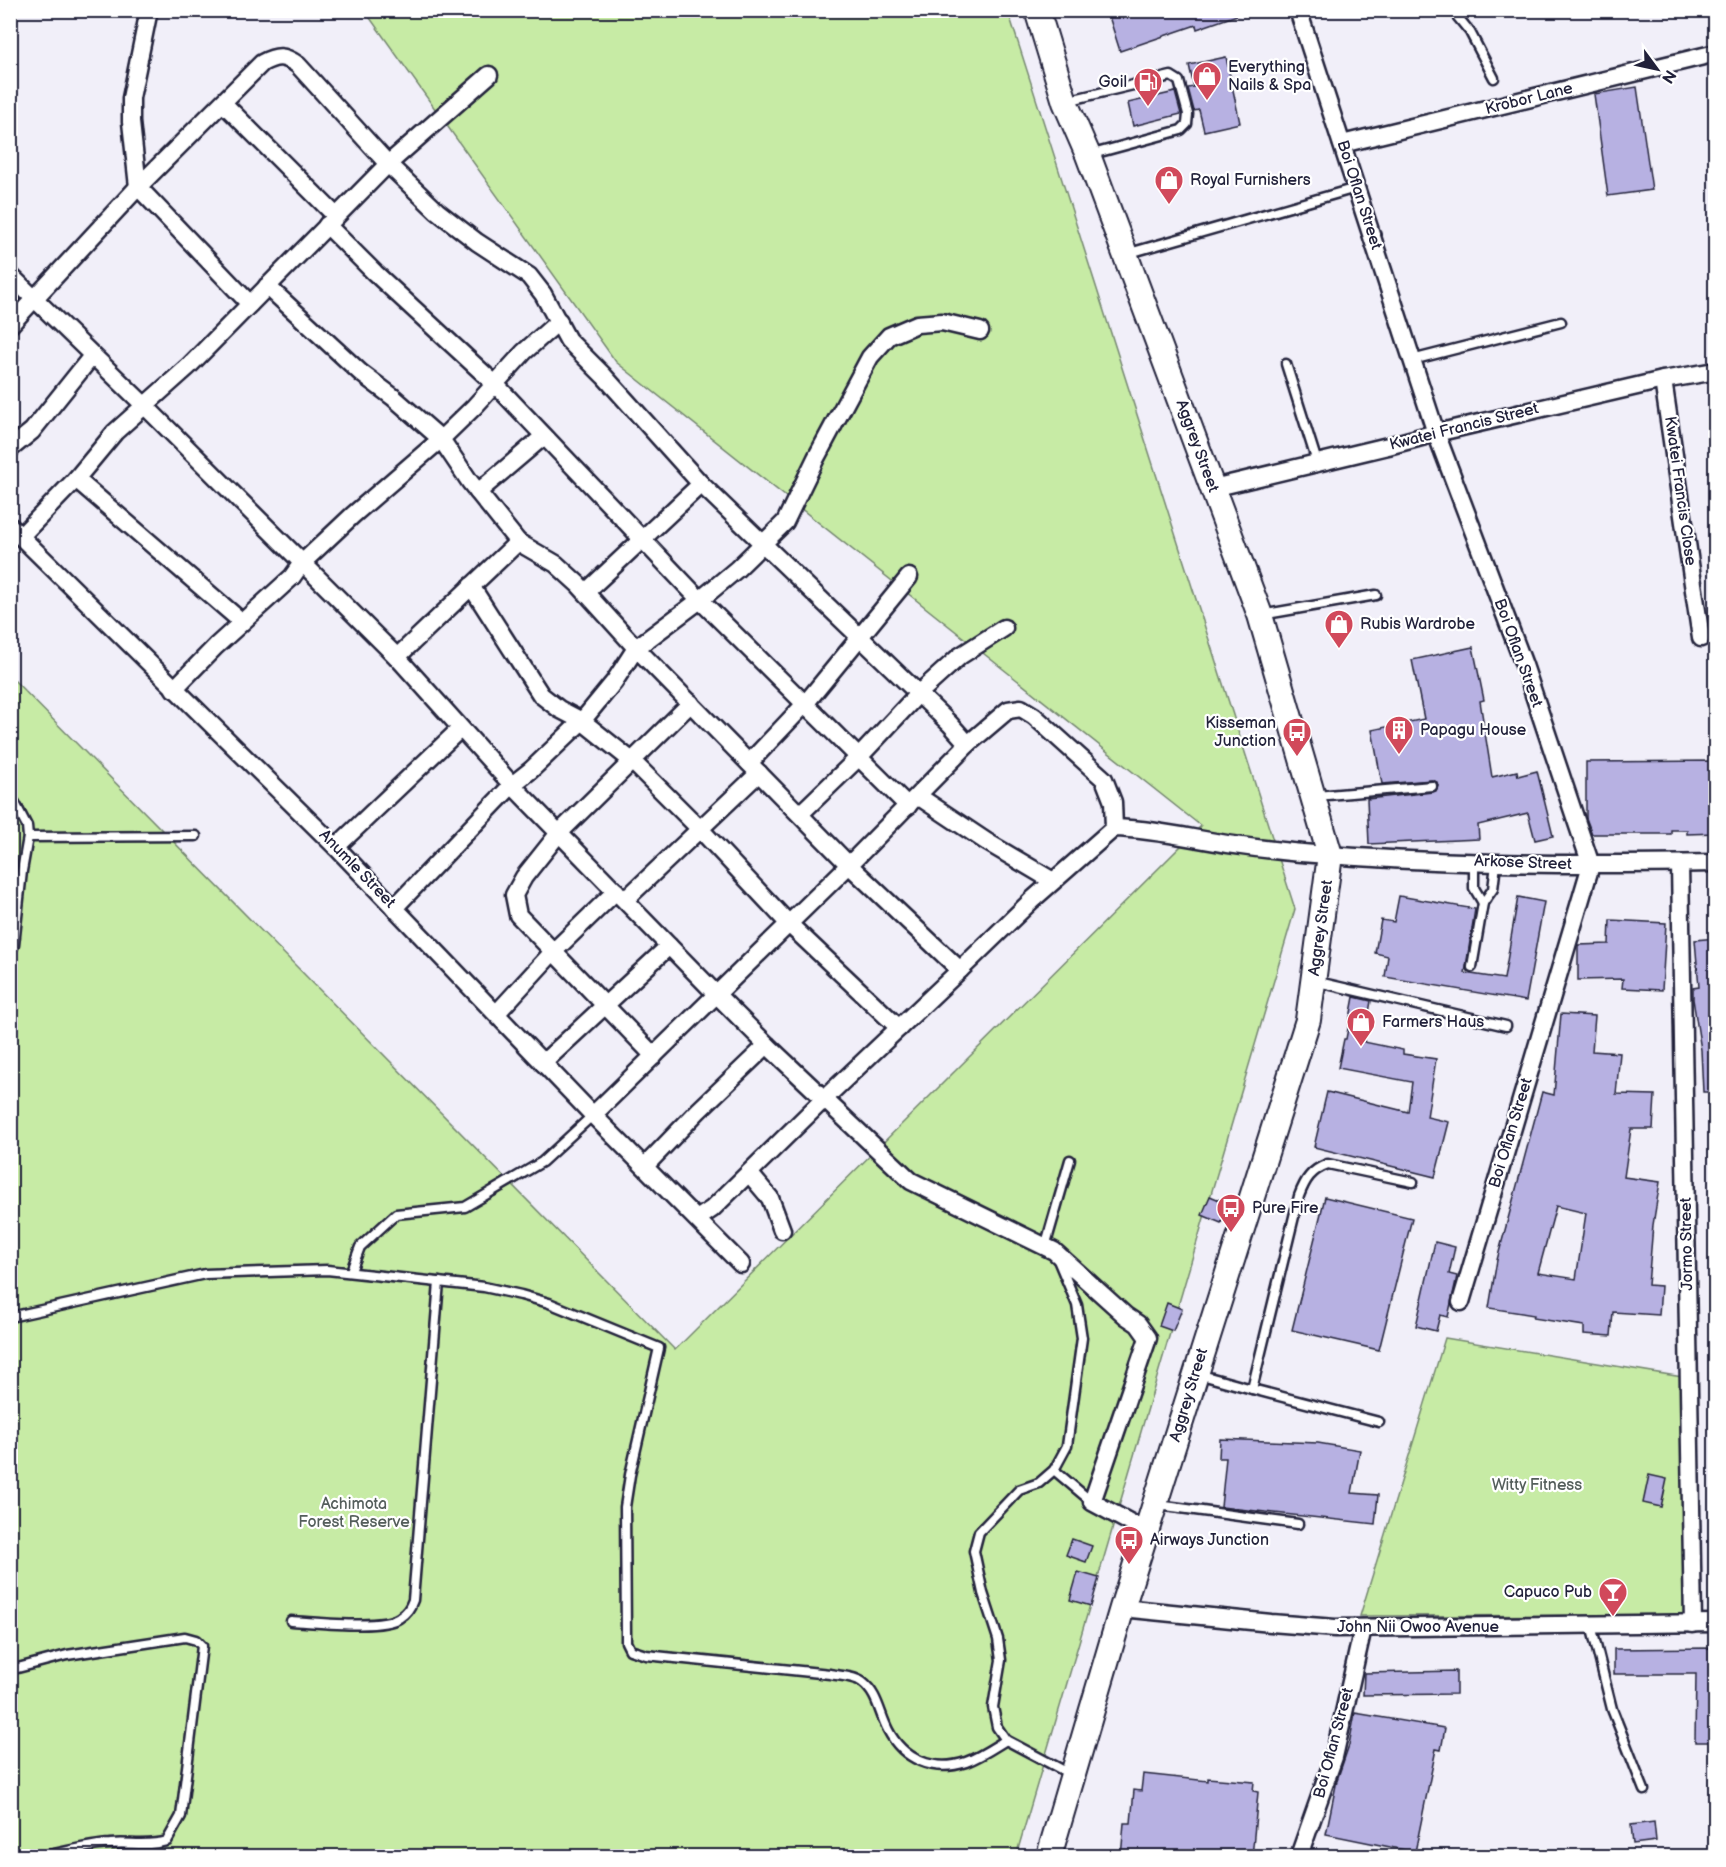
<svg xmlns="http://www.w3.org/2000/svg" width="1726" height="1867" font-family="'Balsamiq Sans',sans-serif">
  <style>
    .green { fill: #c7eba5; stroke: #748670; stroke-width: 1.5 }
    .building { fill: #b7b1e2; stroke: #22223b; stroke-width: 1.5; fill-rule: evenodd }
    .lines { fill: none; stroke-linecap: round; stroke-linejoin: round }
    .service-casing { stroke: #22223b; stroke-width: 13 }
    .minor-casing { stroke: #22223b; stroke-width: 21 }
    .secondary-casing { stroke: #22223b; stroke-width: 28 }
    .service { stroke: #fff; stroke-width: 8 }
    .minor { stroke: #fff; stroke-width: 16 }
    .secondary { stroke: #fff; stroke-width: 24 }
    .labels { text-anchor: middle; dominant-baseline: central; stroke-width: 4.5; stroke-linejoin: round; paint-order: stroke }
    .poi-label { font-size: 16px; fill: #22223b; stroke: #fff; text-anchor: start }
    .street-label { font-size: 16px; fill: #22223b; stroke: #fff }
    .park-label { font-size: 16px; fill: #545e5b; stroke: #fff }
  </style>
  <rect width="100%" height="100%" fill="#f1eff9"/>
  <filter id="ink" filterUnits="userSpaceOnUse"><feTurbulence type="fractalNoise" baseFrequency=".0167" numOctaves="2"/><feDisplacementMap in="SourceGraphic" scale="12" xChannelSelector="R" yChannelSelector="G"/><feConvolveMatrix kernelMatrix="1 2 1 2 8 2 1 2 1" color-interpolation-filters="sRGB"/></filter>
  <g filter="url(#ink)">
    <!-- green -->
    <g class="green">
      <polygon points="365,11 1008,11 1295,909 1016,1856 11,1856 10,676 675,1350 1201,826 616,362"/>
      <polygon points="1445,1338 1682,1377 1684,1615 1360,1616"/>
    </g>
    <!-- building -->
    <g class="building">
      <polygon points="1107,10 1243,10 1243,13 1197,29 1196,25 1120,51"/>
      <polygon points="1226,57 1240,123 1204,131 1199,110 1194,111 1188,88 1194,87 1189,65"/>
      <polygon points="1637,87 1652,190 1608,196 1594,94"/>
      <polygon points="1175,92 1181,114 1133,126 1128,103"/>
      <polygon points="1473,647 1484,700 1480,701 1492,777 1517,771 1518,776 1537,771 1553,836 1535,840 1528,813 1478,825 1479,839 1369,844 1367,799 1433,792 1436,791 1438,786 1437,782 1432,780 1382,784 1372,730 1424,719 1412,660"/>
      <polygon points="1716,761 1716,833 1687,834 1687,830 1671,830 1671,834 1592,834 1586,818 1586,762"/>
      <polygon points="1399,896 1475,909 1465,973 1504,979 1518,897 1544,902 1526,1001 1385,977 1388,956 1375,953 1381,920 1394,922"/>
      <polygon points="1610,920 1666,923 1662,990 1622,988 1623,979 1578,980 1578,945 1609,944"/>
      <polygon points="1716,938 1716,1092 1703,1092 1701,1050 1693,999 1693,988 1699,987 1695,940"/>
      <polygon points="1354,997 1371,1001 1364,1042 1403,1050 1403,1054 1436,1059 1427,1117 1449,1122 1435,1177 1314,1147 1327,1092 1408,1112 1412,1082 1338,1068 1344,1039 1346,1039"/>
      <path d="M1561 1014 1595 1016 1592 1051 1620 1053 1616 1094 1655 1095 1653 1129H1631L1624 1177 1660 1182 1653 1225 1648 1285 1661 1286 1659 1315 1613 1312 1611 1336 1584 1334V1326L1533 1318 1534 1315 1489 1308 1497 1260 1542 1092 1554 1095ZM1556 1206 1586 1213 1576 1279 1538 1273Z"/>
      <polygon points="1210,1196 1229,1204 1221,1223 1202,1215"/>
      <polygon points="1325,1197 1412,1218 1379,1350 1292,1330"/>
      <polygon points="1435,1242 1455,1247 1449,1274 1457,1276 1448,1317 1440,1315 1436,1331 1416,1326"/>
      <polygon points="1167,1303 1182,1309 1173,1331 1159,1326"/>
      <polygon points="1220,1439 1318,1443 1360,1450 1352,1493 1378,1495 1375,1524 1221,1507 1226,1458 1219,1458"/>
      <polygon points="1649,1475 1667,1479 1661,1507 1643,1503"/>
      <polygon points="1072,1539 1092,1546 1086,1562 1066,1555"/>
      <polygon points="1078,1572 1099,1578 1091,1606 1070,1600"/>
      <polygon points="1712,1648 1712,1682 1716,1682 1716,1742 1695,1742 1696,1674 1614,1674 1614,1649"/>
      <polygon points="1456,1671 1456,1694 1363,1695 1364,1673"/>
      <polygon points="1355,1713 1445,1728 1441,1750 1436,1749 1415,1852 1326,1834 1337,1780 1349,1745"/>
      <polygon points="1143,1774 1208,1781 1208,1778 1254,1782 1253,1791 1258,1792 1252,1857 1121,1857 1124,1823 1131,1823 1134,1790 1141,1791"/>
      <polygon points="1654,1822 1656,1841 1633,1844 1631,1825"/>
    </g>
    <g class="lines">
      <!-- service casing -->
      <g class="service-casing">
        <g id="service">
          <polyline points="1452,10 1470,32 1494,78"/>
          <polyline points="1066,101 1171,76 1179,81 1188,114 1187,124 1181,130 1089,155"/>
          <polyline points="1126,254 1356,188"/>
          <polyline points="1412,360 1561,322"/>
          <polyline points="1286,364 1317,462"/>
          <polyline points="1261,615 1376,595"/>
          <polyline points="1316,796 1432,786"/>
          <polyline points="10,799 15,803 27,826 28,837 22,871 14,945 10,952"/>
          <polyline points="28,837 196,836"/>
          <polyline points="1474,862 1474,888 1483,903"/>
          <polyline points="1472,967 1483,903 1493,889 1496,864"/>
          <polyline points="1314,981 1506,1026"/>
          <polyline points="1045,1247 1070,1160"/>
          <polyline points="1058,1260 1077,1305 1082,1338 1067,1446 1054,1470 1039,1483 1019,1490 979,1532 974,1551 983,1593 998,1639 1001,1660 993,1707 997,1727 1006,1740 1072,1775"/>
          <polyline points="351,1271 360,1247 396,1214 465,1207 542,1162 593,1115"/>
          <path d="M10 1317 205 1274 327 1270 484 1287 521 1295 549 1303 659 1348 630 1475 625 1507 626 1633V1642L630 1650 646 1655 830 1674C840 1676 854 1676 862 1682 878 1694 879 1713 888 1730 903 1759 933 1773 966 1762 980 1757 993 1748 1006 1740"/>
          <path d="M1198 1374 1252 1389 1299 1196C1305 1180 1311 1170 1328 1164L1413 1182"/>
          <polyline points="1252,1389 1379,1422"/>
          <polyline points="1054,1470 1092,1502"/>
          <polyline points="1158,1505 1298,1524"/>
          <path d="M291 1621C315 1622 381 1630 399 1618 407 1613 410 1608 413 1600L439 1282"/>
          <polyline points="1591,1625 1612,1709 1644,1790"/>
          <path d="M10 1670 67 1655 185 1637 196 1640 202 1646 181 1816 167 1841C148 1847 129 1842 110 1844 88 1845 66 1852 44 1856"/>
        </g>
      </g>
      <!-- minor casing -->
      <g class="minor-casing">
        <g id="minor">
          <polyline points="149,10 131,98 131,122 138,187 250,304"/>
          <polyline points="1298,10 1436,433 1524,665 1591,865 1461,1302"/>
          <polyline points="223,103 336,216"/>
          <polyline points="1342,144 1716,53"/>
          <polyline points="327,225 375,273 495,384 700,600 908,806"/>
          <polyline points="10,275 144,405 397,657 512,785 716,994 767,1045 911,1181 1054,1251 1126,1316 1138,1324 1148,1338 1092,1502 1146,1531"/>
          <polyline points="267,286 361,373 393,397 441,439 470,482 518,542 556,564 578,584 636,648 849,865 960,970"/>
          <path d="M10 325 138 187 262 63C277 55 284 55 298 65L388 164 437 211 477 242 529 276 543 294 568 340 604 376 701 484 950 724 968 744"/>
          <polyline points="1663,380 1701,638"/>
          <polyline points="10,449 32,431 92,356"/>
          <polyline points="76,479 242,622"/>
          <polyline points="1213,488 1388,446 1436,433 1663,380 1716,371"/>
          <polyline points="478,492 544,436"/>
          <polyline points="10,526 336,847 593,1115 741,1264"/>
          <polyline points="21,536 76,479 115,432 189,366 388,164 489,75"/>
          <polyline points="471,586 541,695 559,709 582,721 632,761 700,829 789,924 899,1028"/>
          <polyline points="586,592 701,484"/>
          <polyline points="397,657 518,542"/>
          <polyline points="174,689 216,646 292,577 302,563 353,515 441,439 474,407 524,352 559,321"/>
          <polyline points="749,763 805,704 909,577"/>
          <polyline points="918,796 987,842 1053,881"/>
          <polyline points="800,814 859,757 918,694 960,656 1004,628"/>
          <polyline points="336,847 460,729"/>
          <polyline points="1680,864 1693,1624"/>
          <polyline points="625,900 759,773"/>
          <polyline points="394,908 512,785 531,770 582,721 614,682 636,648 700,600 737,569 785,522 816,458 870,357 889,336 917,324 942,322 980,331"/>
          <polyline points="497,1013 552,953 616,891"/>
          <polyline points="654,1056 518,915 514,895 524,877 559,833 691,703"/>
          <polyline points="543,1063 669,946"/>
          <polyline points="593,1115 849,865 968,744 1008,710 1021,708 1034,716 1104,779 1113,802 1114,828"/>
          <polyline points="645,1166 698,1111 767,1045"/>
          <polyline points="749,1173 770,1198 782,1230"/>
          <path d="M697 1219 712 1209 825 1098 960 970 1032 900 1114 828C1152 829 1189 838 1227 844 1261 849 1296 853 1330 855 1458 865 1587 865 1716 863"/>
          <polyline points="1122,1608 1271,1623 1335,1628 1716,1623"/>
          <polyline points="1299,1856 1334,1757 1363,1628"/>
        </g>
      </g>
      <!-- secondary casing -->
      <g class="secondary-casing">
        <polyline id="secondary" points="1037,10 1065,102 1088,155 1260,615 1330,855 1308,1020 1122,1608 1049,1856"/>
      </g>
      <!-- service -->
      <use href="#service" class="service"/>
      <!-- minor -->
      <use href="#minor" class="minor"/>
      <!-- secondary -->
      <use href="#secondary" class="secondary"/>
    </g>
  </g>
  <!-- icons -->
  <defs>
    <g id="shop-pin" transform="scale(1.5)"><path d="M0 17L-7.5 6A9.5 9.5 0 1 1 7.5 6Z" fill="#d1495b" stroke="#fff"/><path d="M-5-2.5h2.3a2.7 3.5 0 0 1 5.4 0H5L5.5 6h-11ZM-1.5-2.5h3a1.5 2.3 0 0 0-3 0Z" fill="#fff"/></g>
    <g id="fuel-pin" transform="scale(1.5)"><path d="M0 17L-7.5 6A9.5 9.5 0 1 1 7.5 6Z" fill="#d1495b" stroke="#fff"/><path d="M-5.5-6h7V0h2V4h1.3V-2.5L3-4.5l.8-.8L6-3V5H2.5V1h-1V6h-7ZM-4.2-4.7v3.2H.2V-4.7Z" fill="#fff"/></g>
    <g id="building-pin" transform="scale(1.5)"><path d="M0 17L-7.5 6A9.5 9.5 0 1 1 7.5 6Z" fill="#d1495b" stroke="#fff"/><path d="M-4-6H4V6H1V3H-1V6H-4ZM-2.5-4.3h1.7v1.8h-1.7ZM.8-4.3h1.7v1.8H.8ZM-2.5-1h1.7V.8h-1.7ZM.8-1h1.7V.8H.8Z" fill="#fff"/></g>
    <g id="bus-pin" transform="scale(1.5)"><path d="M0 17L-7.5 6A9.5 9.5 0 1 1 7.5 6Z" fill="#d1495b" stroke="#fff"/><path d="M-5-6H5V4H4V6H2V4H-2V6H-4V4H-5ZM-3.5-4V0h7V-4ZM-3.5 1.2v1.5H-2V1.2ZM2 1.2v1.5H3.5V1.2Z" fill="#fff"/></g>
    <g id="bar-pin" transform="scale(1.5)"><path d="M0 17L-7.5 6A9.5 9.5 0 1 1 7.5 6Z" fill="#d1495b" stroke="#fff"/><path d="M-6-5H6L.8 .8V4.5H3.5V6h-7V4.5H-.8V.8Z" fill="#fff"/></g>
  </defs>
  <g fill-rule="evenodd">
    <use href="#shop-pin" x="1207" y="76"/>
    <use href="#fuel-pin" x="1148" y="82"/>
    <use href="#shop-pin" x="1169" y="180"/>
    <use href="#shop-pin" x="1339" y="624"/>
    <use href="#building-pin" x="1399" y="730"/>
    <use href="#bus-pin" x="1297" y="732"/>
    <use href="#shop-pin" x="1361" y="1022"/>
    <use href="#bus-pin" x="1231" y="1208"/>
    <use href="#bus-pin" x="1129" y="1540"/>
    <use href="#bar-pin" x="1613" y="1592"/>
  </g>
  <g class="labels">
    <!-- poi labels -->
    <g class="poi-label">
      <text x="1228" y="67">Everything<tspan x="1228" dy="18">Nails &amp; Spa</tspan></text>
      <text x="1127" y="82" text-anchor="end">Goil</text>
      <text x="1190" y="180">Royal Furnishers</text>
      <text x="1360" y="624">Rubis Wardrobe</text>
      <text x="1276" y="723" text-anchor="end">Kisseman<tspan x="1276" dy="18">Junction</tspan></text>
      <text x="1420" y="730">Papagu House</text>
      <text x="1382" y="1022">Farmers Haus</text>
      <text x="1252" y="1208">Pure Fire</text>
      <text x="1150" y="1540">Airways Junction</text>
      <text x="1592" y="1592" text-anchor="end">Capuco Pub</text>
    </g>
    <!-- street labels -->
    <g class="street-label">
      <text transform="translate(1529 99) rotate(-14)">Krobor Lane</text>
      <text transform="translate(1359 195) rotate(72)">Boi Oflan Street</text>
      <text transform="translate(1464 427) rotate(-14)">Kwatei Francis Street</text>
      <text transform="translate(1197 446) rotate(70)">Aggrey Street</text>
      <text transform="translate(1680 491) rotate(82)">Kwatei Francis Close</text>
      <text transform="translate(1518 653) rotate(70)">Boi Oflan Street</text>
      <text transform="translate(1523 863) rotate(2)">Arkose Street</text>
      <text transform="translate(357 869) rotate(46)">Anumle Street</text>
      <text transform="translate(1321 928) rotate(-82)">Aggrey Street</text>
      <text transform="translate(1511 1133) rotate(-73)">Boi Oflan Street</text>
      <text transform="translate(1687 1244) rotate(-91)">Jormo Street</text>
      <text transform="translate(1189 1395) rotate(-73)">Aggrey Street</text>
      <text x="1418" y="1627">John Nii Owoo Avenue</text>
      <text transform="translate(1334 1743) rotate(-75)">Boi Oflan Street</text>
    </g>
    <!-- park labels -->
    <g class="park-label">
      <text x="1537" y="1485">Witty Fitness</text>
      <text x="354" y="1504">Achimota<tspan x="354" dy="18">Forest Reserve</tspan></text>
    </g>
  </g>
  <!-- margin -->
  <rect width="1726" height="1867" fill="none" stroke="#fff" stroke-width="36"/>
  <rect x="18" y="18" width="1690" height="1831" fill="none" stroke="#22223b" stroke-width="2" filter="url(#ink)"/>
  <!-- north arrow -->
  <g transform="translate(1657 69) rotate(123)" stroke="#ffffff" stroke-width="4.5" paint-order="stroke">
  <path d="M0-4.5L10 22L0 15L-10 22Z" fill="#22223b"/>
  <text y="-9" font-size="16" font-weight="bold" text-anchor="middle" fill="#22223b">N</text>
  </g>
</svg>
